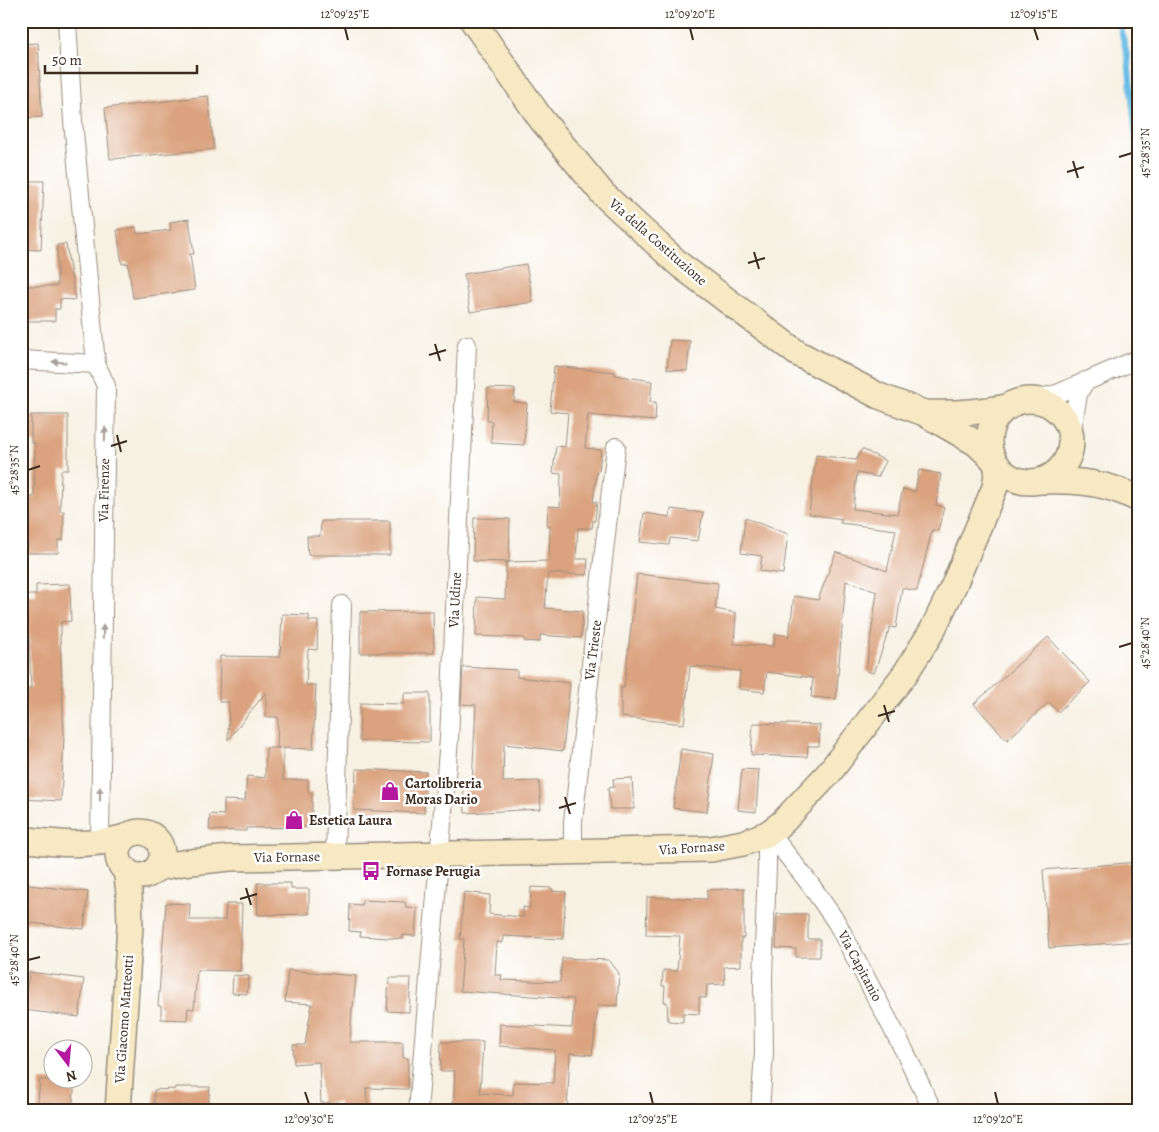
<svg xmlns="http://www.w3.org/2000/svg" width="1159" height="1132" font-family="Alegreya,serif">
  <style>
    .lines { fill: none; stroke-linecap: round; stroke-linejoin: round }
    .stream { stroke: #68bbe4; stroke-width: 6 }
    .building { fill: #daa27e }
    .street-casing { stroke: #998e80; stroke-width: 20 }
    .secondary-casing { stroke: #998e80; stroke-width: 28 }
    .street { stroke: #fff; stroke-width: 18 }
    .secondary { stroke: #f6e9c3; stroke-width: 25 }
    .oneway { fill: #a79f9a }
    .ticks { fill: none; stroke: #3b2a1e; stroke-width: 2 }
    .labels { text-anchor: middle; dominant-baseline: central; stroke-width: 5; stroke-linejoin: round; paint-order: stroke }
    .street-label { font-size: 14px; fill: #3b2a1e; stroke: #fff }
    .poi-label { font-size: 14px; font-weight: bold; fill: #3b2a1e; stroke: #fff; text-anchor: start }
    .neatline { fill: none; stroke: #3b2a1e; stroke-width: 2 }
    .ticks-label { font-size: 12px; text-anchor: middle; fill: #3b2a1e }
  </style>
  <rect width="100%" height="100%" fill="#fff"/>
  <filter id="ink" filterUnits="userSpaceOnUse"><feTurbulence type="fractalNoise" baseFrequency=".02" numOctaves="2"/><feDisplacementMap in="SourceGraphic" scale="10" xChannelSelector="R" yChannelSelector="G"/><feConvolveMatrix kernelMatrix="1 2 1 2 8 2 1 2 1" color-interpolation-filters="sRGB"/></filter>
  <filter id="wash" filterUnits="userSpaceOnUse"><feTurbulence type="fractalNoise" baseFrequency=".0096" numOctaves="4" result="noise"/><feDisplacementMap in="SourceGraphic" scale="20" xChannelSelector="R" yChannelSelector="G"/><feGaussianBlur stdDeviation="1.12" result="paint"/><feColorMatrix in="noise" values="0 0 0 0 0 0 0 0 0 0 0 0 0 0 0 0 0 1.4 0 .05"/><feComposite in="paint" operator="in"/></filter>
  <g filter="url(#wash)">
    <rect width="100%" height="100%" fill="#f7f1e3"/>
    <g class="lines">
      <!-- stream -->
      <polyline class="stream" points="1119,21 1128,60 1138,159"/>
    </g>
    <g id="blocks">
      <!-- building -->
      <g class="building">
        <polygon points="38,43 42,117 21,118 21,44"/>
        <polygon points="208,96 214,149 110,159 105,108"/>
        <polygon points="29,181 44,181 41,250 21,249 21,184 29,185"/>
        <polygon points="189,219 194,254 190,254 195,290 133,298 128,263 122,264 117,230 136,227 137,234 171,230 170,222"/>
        <polygon points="66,244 75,300 60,299 60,309 55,309 55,321 21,321 21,286 57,286 57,245"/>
        <polygon points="526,264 533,302 470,312 464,274"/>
        <polygon points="670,340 690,341 687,371 667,369"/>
        <polygon points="554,366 615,372 615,375 652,381 650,402 656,402 655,421 588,415 585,448 601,450 599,471 597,470 593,502 597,502 595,521 593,521 592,528 578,528 576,559 588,559 587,575 548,573 545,608 583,611 581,638 540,635 540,642 524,641 524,638 476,636 477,597 505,599 506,562 549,561 550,526 547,526 548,506 560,507 561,474 553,473 556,446 565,447 568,413 550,411"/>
        <polygon points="488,388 515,389 514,402 527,403 524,445 491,443 492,421 487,421"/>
        <polygon points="31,415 68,415 68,470 61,470 60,511 64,511 63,540 58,540 58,553 27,553 29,497 34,497 35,443 31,443"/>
        <polygon points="862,449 886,461 878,477 857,473 853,509 897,514 903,489 915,492 919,470 941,474 936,505 944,507 938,531 932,530 917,591 902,588 896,628 890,627 874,673 866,671 877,592 846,581 836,699 811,697 813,678 767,672 764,692 739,689 740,671 690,666 684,724 621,717 621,687 624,688 637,574 718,583 715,609 736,613 734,644 774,646 775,634 789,636 794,596 818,600 836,552 887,571 896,530 840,523 842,519 809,514 816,455 856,460"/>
        <polygon points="671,509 703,513 698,541 670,538 669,545 640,542 644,513 670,517"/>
        <polygon points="474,518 510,519 509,562 473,561"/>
        <polygon points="745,518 788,534 783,574 760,571 762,556 741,553"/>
        <polygon points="321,521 390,521 390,555 308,555 307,536 320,536"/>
        <polygon points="70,584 71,621 61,622 61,635 60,635 64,736 61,801 21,799 21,742 26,742 24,689 31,688 29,636 27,636 25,595 36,595 36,585"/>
        <polygon points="433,611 434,653 360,653 360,612"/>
        <polygon points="282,614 309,615 309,621 318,621 317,650 308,649 306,685 316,685 313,749 283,748 283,780 308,780 308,793 312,793 312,827 246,828 246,831 209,830 210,814 224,815 224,800 245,801 247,776 265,778 266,748 280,748 277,748 278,717 266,717 266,692 228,740 229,702 219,702 220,656 280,657"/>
        <polygon points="1048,637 1090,682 1058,712 1049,702 1007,740 974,704"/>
        <polygon points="463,667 517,670 517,677 570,683 563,751 504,744 503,782 539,781 541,809 465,813 463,785 472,784 476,705 461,704"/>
        <polygon points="404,693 430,693 430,742 359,741 360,703 404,704"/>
        <polygon points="753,723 820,725 819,746 808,746 807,757 751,755"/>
        <polygon points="681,749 714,754 707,812 673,808"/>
        <polygon points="356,769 426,772 424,813 354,810"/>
        <polygon points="742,769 759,770 756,812 738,810"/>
        <polygon points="632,778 634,809 610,809 608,788 614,787 613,779"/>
        <polygon points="1138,862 1138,941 1049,948 1043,870"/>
        <polygon points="257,883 291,883 291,889 309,889 309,914 258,915"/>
        <polygon points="21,884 88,892 84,929 21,922"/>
        <polygon points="531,887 552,888 552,891 566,892 563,939 503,936 502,943 497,942 495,975 502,975 501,980 560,982 562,958 609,960 619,973 617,1006 598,1005 592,1055 570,1053 567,1111 453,1111 455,1071 440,1071 441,1042 483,1042 480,1093 513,1095 513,1082 553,1083 555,1050 499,1046 500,1024 572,1028 574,999 460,991 464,939 460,939 464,892 490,895 489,914 523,917 523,907 530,908"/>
        <polygon points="744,888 744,938 741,938 741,966 724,967 725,984 707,985 706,998 699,997 699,1014 683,1013 683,1022 668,1021 667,1002 664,1002 665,986 662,986 663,970 677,971 680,936 646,935 647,897 707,899 707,890"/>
        <polygon points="362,900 405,902 406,907 417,908 415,936 403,935 403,939 360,936 361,932 349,931 350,904 362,905"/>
        <polygon points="166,903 190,904 189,920 225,920 226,904 242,904 240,971 197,970 194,1009 188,1008 187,1020 161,1019 161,1006 158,1006"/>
        <polygon points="777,914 808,914 808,939 820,939 820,957 796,957 796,949 776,948"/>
        <polygon points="288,970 356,976 353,1007 352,1007 350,1042 403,1042 403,1058 408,1058 408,1089 366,1088 368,1111 339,1111 339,1102 321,1103 319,1062 294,1064 293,1045 305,1045 312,1004 285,1002"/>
        <polygon points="29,972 84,979 79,1017 24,1010"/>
        <polygon points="233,975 249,976 247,994 232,993"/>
        <polygon points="389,978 411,978 409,1012 387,1011"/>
        <polygon points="40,1080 75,1080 72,1111 37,1111"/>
        <polygon points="175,1087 210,1087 208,1107 154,1105 154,1090 175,1089"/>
      </g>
    </g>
  </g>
  <g filter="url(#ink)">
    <use href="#blocks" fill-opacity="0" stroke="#998e80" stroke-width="1"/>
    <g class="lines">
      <!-- street casing -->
      <g class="street-casing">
        <g id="street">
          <polyline points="67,21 73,121 96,364 106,386 100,843"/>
          <polyline points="21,360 96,364"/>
          <polyline points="1033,400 1057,394 1138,359"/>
          <polyline points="1071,435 1078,394 1085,381"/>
          <polyline points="767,834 776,841 810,884 837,923 905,1052 933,1111"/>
          <polyline points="573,853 573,821 616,447"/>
          <polyline points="335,856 342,605"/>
          <polyline points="418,1111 449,739 467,345"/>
          <polyline points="760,1111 764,1053 763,978 767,866 767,834"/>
        </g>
      </g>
      <!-- secondary casing -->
      <g class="secondary-casing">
        <g id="secondary">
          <polyline points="473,21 541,119 603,194 680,265 797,353 879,396 924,413 976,443 993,459"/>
          <circle cx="1030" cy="441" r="41"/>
          <path d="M926 413C954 414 980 412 1008 407"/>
          <path d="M1041 481C1066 480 1095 481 1120 491 1126 493 1132 496 1138 499"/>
          <circle cx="140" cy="854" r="22"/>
          <path d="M21 839C59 844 88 847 126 837"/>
          <polyline points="157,868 182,863 230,858 711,849 743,843 767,834 781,824 828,774 905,674 932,631 954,585 995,487 998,466"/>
          <polyline points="118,1111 130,926 129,892 126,870"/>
        </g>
      </g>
      <!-- street -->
      <use href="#street" class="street"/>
      <!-- secondary -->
      <use href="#secondary" class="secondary"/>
    </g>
    <!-- one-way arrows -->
    <defs><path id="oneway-solid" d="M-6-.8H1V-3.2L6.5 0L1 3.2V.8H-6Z" transform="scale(1.25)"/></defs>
    <g class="oneway">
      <use href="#oneway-solid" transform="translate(59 362) rotate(-177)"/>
      <use href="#oneway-solid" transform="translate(105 434) rotate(-89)"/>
      <use href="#oneway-solid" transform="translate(103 632) rotate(-89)"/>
      <use href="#oneway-solid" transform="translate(100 794) rotate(-89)"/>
    </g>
  </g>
  <!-- ticks -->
  <path class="ticks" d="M345 28 348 40M690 28 693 40M1034 28 1038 40M1119 157 1132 153M1073 161 1078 178M1067 172 1084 167M754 252 759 269M748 263 765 258M435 344 440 361M429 355 446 350M117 435 121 452M111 446 127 441M28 470 40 466M1119 647 1132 643M884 705 889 722M878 716 895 711M565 797 570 814M559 808 576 803M246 888 251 905M240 899 257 894M28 960 40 957M305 1092 309 1104M650 1092 653 1104M995 1092 998 1104"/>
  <!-- icons -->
  <defs>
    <g id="shop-bare" transform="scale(1.5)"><path d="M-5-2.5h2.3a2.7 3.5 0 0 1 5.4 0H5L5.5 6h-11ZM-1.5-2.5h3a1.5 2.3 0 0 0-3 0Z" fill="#b5179e" stroke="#fff" stroke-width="2.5" paint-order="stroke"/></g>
    <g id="bus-bare" transform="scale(1.5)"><path d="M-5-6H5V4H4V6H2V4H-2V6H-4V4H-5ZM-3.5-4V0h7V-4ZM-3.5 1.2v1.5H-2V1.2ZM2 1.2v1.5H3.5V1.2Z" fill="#b5179e" stroke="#fff" stroke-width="2.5" paint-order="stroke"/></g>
  </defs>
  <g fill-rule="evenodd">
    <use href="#shop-bare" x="390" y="791"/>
    <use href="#shop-bare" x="294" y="820"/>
    <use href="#bus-bare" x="371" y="871"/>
  </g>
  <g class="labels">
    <!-- street labels -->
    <g class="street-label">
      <text transform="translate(658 242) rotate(41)">Via della Costituzione</text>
      <text transform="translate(104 490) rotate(-89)">Via Firenze</text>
      <text transform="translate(455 600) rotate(-87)">Via Udine</text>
      <text transform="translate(593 650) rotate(-83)">Via Trieste</text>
      <text transform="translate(692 848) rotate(-4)">Via Fornase</text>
      <text transform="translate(287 857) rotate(-1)">Via Fornase</text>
      <text transform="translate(860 966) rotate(62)">Via Capitanio</text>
      <text transform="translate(124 1019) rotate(-86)">Via Giacomo Matteotti</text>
    </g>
    <!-- poi labels -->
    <g class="poi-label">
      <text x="405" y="783">Cartolibreria<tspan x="405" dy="16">Moras Dario</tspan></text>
      <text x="309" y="820">Estetica Laura</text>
      <text x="386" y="871">Fornase Perugia</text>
    </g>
  </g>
  <!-- margin -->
  <rect width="1159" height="1132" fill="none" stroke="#fff" stroke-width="55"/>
  <!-- north arrow -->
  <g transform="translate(68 1064) rotate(164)"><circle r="24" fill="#ffffff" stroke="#b1aaa5"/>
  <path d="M0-4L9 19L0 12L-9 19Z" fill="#b5179e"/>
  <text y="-8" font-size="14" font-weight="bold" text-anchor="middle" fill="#3b2a1e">N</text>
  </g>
  <!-- scale -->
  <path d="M45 65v8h152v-8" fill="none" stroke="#3b2a1e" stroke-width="2.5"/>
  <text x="52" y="65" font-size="15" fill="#3b2a1e" stroke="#ffffff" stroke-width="4" paint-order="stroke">50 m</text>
  <rect x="28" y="28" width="1104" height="1076" class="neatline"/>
  <g class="ticks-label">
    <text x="345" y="18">12°09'25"E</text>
    <text x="690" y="18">12°09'20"E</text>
    <text x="1034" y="18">12°09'15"E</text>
    <text transform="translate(1145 153) rotate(-90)" y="4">45°28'35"N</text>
    <text transform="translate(14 470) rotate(-90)" y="4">45°28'35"N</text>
    <text transform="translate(1145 643) rotate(-90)" y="4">45°28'40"N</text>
    <text transform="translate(14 960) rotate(-90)" y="4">45°28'40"N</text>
    <text x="309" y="1123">12°09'30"E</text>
    <text x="653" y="1123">12°09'25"E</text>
    <text x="998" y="1123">12°09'20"E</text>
  </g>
</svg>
